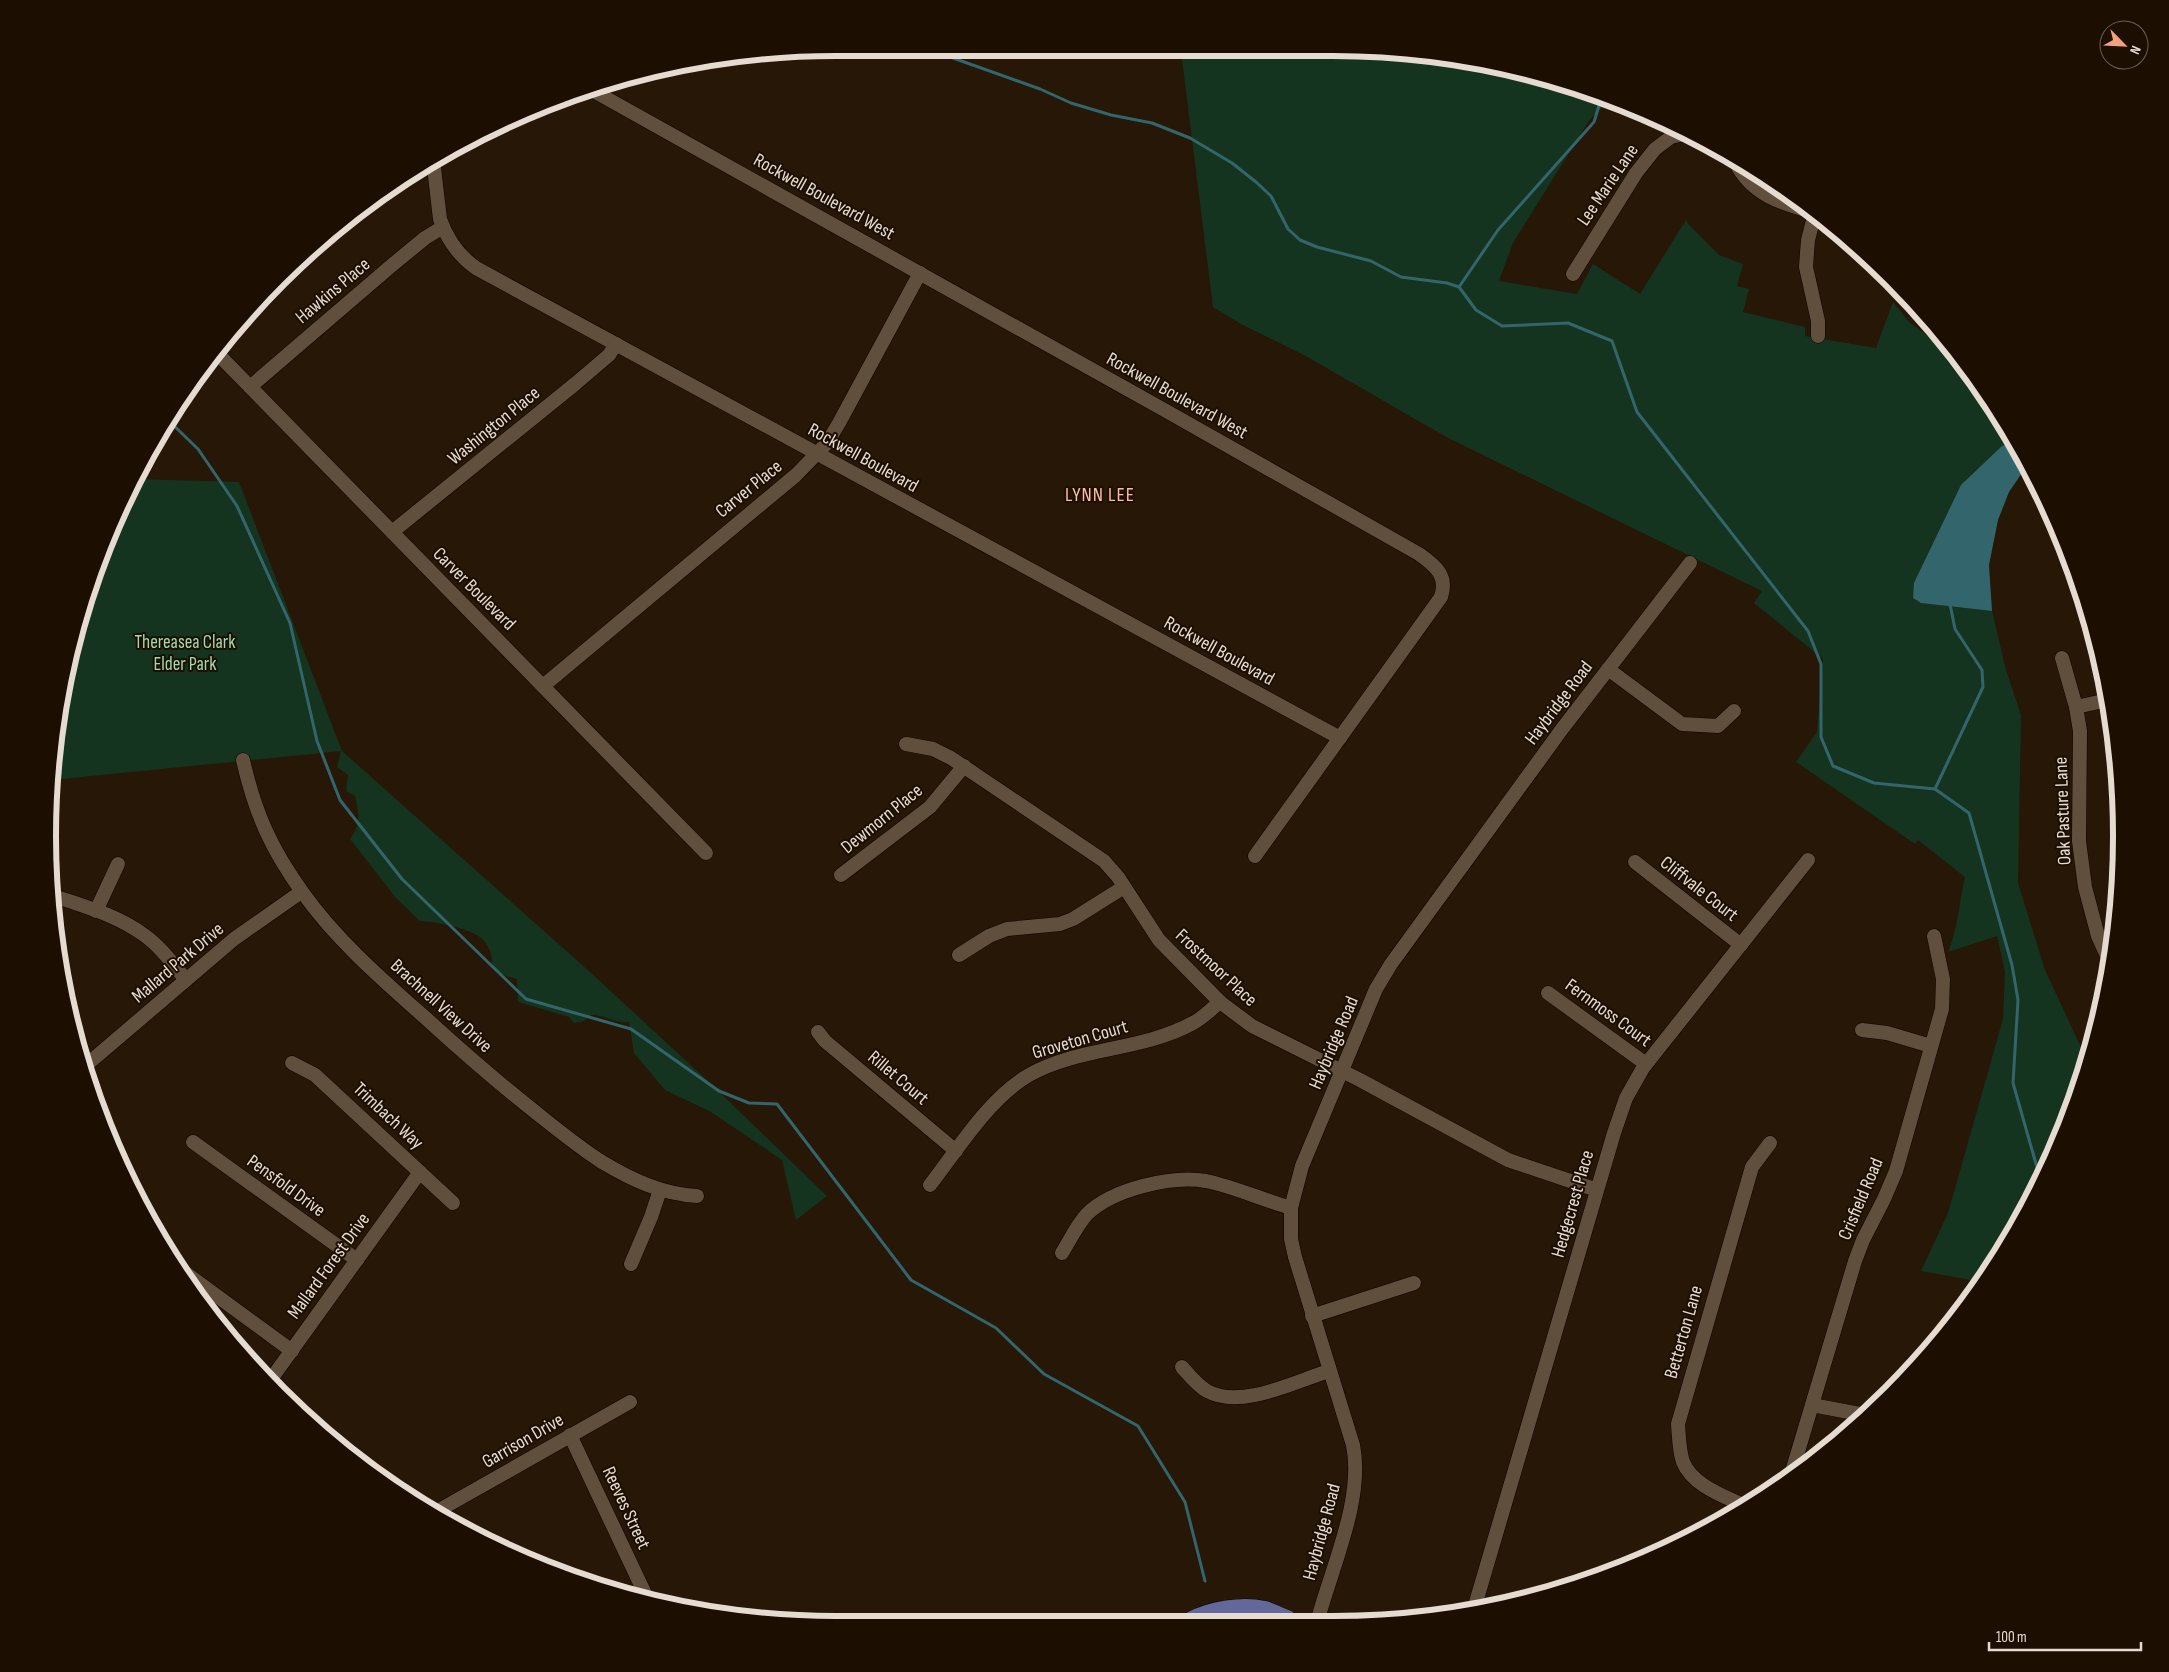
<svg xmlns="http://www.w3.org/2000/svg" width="2169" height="1672" font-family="'Sofia Sans Condensed',sans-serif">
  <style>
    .green { fill: #15341f }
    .water { fill: #33656c }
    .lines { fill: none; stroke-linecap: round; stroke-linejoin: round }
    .stream { stroke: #33656c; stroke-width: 3 }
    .minor-casing { stroke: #0e0300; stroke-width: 15 }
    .major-casing { stroke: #0e0300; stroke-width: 19 }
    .minor { stroke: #604f3d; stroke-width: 14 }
    .major { stroke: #626899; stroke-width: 18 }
    .labels { text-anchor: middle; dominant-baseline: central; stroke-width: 4; stroke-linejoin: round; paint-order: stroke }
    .street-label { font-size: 19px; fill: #e5dbd1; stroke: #1c0e01 }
    .park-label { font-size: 19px; fill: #9fdaae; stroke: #1c0e01 }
    .neighbourhood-label { font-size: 20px; letter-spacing: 1px; fill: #fcbda4; stroke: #1c0e01 }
    .rim { fill: none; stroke: #e5dbd1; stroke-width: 6 }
  </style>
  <rect width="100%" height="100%" fill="#261707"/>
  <!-- green -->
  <g class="green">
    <path d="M1384 49 1487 63 1586 89 1611 99 1590 119 1513 243 1499 281 1577 294 1593 264 1640 294 1686 220 1689 225 1719 255 1743 264 1737 286 1749 289 1743 312 1805 327V336L1876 348 1893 302 1909 322 1937 343 1950 348 1989 398 2012 442 2002 446 1913 598 1921 603 1992 611 2006 670 2021 715 2018 883 2045 970 2086 1058 2061 1138 1988 1274 1982 1282 1921 1271 1948 1213 2003 1019 2005 972 1997 936 1948 952C1957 932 1960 899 1965 877L1918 840 1915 844 1796 762 1817 732 1823 659 1754 603 1762 591 1448 438 1304 355 1241 324 1213 307 1181 51Z"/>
    <path d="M135 479 239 482 342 751 590 972 710 1083 827 1196 796 1220 782 1160 711 1112 665 1090 634 1053 629 1022C614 1024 605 1014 591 1015L584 1021 574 1023 569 1017 518 1002 517 979C479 970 501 965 485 942 475 928 436 922 420 921L396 898 350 839C362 823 359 813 355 796L346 791 348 775 337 767 341 751 51 780 54 733 74 632 107 535Z"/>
  </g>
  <!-- water -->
  <polygon class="water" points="2012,442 2026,467 2009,492 1998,520 1989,565 1992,611 1921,603 1913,598 1914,583 1961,485 2002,446"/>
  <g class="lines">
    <!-- stream -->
    <g class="stream">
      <polyline points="939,53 1040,89 1071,103 1111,115 1152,123 1190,138 1232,163 1256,182 1271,196 1288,229 1300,240 1317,247 1371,261 1401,277 1447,283 1459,287 1476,310 1502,326 1568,323 1612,341 1637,412 1808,631 1821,664 1821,737 1833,766 1874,783 1935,789 1969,813 2012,965 2018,1000 2013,1083 2040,1178"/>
      <polyline points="1459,287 1498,230 1594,122 1602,96"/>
      <polyline points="168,420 198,449 237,506 290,623 317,741 340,800 402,879 526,999 631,1029 719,1091 749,1103 777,1104 911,1280 996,1328 1044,1374 1138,1426 1185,1502 1205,1581"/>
      <polyline points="1935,789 1983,687 1982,670 1955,629 1950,604"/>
    </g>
    <!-- minor casing -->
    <g class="minor-casing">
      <g id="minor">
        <path d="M590 89 1168 412 1419 554C1436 566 1448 576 1441 597L1255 856"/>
        <path d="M433 159 440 219C447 239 459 256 476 268L1340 738"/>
        <path d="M1736 163C1752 196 1784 204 1816 213"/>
        <polyline points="1815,213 1808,240 1806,267 1818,321 1818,336"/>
        <polyline points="1573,274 1636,173 1655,149 1671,137 1688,133"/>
        <polyline points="215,351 706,853"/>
        <polyline points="250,387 391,266 425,238 443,227"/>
        <polyline points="392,532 575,384 609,355 616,344"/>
        <polyline points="2062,658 2076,707 2080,731 2079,841 2085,887 2098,936 2109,960"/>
        <polyline points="1608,669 1682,724 1718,726 1734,711"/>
        <polyline points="543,686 796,475 827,443 839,423 920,273"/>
        <polyline points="2076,707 2108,700"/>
        <polyline points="906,744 933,749 951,758 1104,861 1118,877 1159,940 1220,1002 1252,1026 1360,1080 1508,1160 1597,1190"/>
        <path d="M243 760C255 813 271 849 303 893 338 942 385 982 430 1022 465 1054 501 1085 539 1115 559 1131 580 1148 602 1162 632 1180 662 1194 697 1196"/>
        <polyline points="1635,862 1741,945"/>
        <polyline points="841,875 930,807 964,766"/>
        <path d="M51 895C83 906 117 915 144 935 160 946 173 964 186 980"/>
        <polyline points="96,911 118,864"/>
        <polyline points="959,955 989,936 1007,929 1060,924 1073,919 1124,887"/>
        <polyline points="1548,993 1646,1064"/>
        <polyline points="1862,1030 1887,1033 1931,1046"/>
        <polyline points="818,1032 825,1041 956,1151"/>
        <polyline points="292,1063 315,1075 453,1203"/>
        <polyline points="84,1067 234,939 301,892"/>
        <polyline points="193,1142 357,1260"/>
        <path d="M930 1185C958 1149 989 1098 1029 1075 1078 1047 1142 1051 1193 1023 1203 1018 1211 1009 1220 1002"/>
        <path d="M1062 1253C1070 1240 1077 1225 1087 1214 1113 1189 1172 1175 1206 1181 1235 1187 1263 1200 1291 1208"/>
        <polyline points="631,1264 651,1217 660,1190"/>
        <polyline points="176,1266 292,1351"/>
        <polyline points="1312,1316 1414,1283"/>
        <path d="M1182 1367C1190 1376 1197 1385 1207 1391 1241 1410 1296 1381 1329 1371"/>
        <polyline points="269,1382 420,1172"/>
        <polyline points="1812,1405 1865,1415"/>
        <polyline points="570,1435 647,1598"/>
        <polyline points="1791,1475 1855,1261 1863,1240 1884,1199 1896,1171 1942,1009 1943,979 1934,936"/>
        <path d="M1745 1506C1724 1496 1693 1486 1683 1462 1679 1450 1679 1436 1678 1424L1752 1167 1770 1143"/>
        <polyline points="434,1513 630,1402"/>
        <polyline points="1474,1609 1614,1133 1626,1098 1643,1068 1808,860"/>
        <path d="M1318 1619C1332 1567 1364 1498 1353 1445L1295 1257 1291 1239V1208L1302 1166 1376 989 1391 964 1562 729 1690 563"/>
      </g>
    </g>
    <!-- major casing -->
    <g class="major-casing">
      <path id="major" d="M1190 1621C1212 1610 1241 1605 1265 1610 1272 1612 1280 1617 1287 1619"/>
    </g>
    <!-- minor -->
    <use href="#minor" class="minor"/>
    <!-- major -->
    <use href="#major" class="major"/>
  </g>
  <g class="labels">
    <!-- street labels -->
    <g class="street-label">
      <text transform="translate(1608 185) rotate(-56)">Lee Marie Lane</text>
      <text transform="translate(824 197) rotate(29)">Rockwell Boulevard West</text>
      <text transform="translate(333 291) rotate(-40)">Hawkins Place</text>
      <text transform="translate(1177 396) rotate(29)">Rockwell Boulevard West</text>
      <text transform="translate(494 426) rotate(-39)">Washington Place</text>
      <text transform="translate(863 458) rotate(29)">Rockwell Boulevard</text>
      <text transform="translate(749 489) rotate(-39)">Carver Place</text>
      <text transform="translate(474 589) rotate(45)">Carver Boulevard</text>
      <text transform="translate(1219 651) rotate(29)">Rockwell Boulevard</text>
      <text transform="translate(1559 703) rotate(-53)">Haybridge Road</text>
      <text transform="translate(2063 811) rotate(-92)">Oak Pasture Lane</text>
      <text transform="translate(882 819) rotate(-39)">Dewmorn Place</text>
      <text transform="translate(1699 889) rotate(38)">Cliffvale Court</text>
      <text transform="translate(178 963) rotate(-40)">Mallard Park Drive</text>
      <text transform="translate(1216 968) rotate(43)">Frostmoor Place</text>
      <text transform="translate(441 1006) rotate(42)">Brachnell View Drive</text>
      <text transform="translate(1608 1013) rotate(36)">Fernmoss Court</text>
      <text transform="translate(1080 1040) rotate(-16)">Groveton Court</text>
      <text transform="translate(1334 1043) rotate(-67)">Haybridge Road</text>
      <text transform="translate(898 1078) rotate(40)">Rillet Court</text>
      <text transform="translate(388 1116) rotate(43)">Trimbach Way</text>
      <text transform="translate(286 1186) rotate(36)">Pensfold Drive</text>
      <text transform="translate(1861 1199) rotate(-67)">Crisfield Road</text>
      <text transform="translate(1573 1204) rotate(-74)">Hedgecrest Place</text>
      <text transform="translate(329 1266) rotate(-54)">Mallard Forest Drive</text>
      <text transform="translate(1684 1332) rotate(-74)">Betterton Lane</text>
      <text transform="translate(523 1441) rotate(-30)">Garrison Drive</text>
      <text transform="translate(626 1508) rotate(65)">Reeves Street</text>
      <text transform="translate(1322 1532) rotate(-75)">Haybridge Road</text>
    </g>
    <!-- park labels -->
    <g class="park-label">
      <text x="185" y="642">Thereasea Clark<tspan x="185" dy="22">Elder Park</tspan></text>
    </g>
    <!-- neighbourhood labels -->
    <g class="neighbourhood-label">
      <text x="1100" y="495">LYNN LEE</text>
    </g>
  </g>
  <!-- crop -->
  <path d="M0 0H2169V1672H0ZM836 56H1333A780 780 0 0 1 2113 836V836A780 780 0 0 1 1333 1616H836A780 780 0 0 1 56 836V836A780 780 0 0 1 836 56Z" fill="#1c0e01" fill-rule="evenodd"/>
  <path class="rim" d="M836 56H1333A780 780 0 0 1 2113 836V836A780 780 0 0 1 1333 1616H836A780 780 0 0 1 56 836V836A780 780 0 0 1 836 56Z"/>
  <!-- north arrow -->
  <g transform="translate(2124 45) rotate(114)"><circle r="24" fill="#1c0e01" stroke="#6c6054"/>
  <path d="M0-4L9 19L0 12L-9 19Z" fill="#f2a07f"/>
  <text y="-8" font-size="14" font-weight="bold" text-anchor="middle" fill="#e5dbd1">N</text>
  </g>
  <!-- scale -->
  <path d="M1989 1642v8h152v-8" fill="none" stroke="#e5dbd1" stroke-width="2.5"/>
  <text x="1996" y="1642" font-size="15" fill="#e5dbd1" stroke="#1c0e01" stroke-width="4" paint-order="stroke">100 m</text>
</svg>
